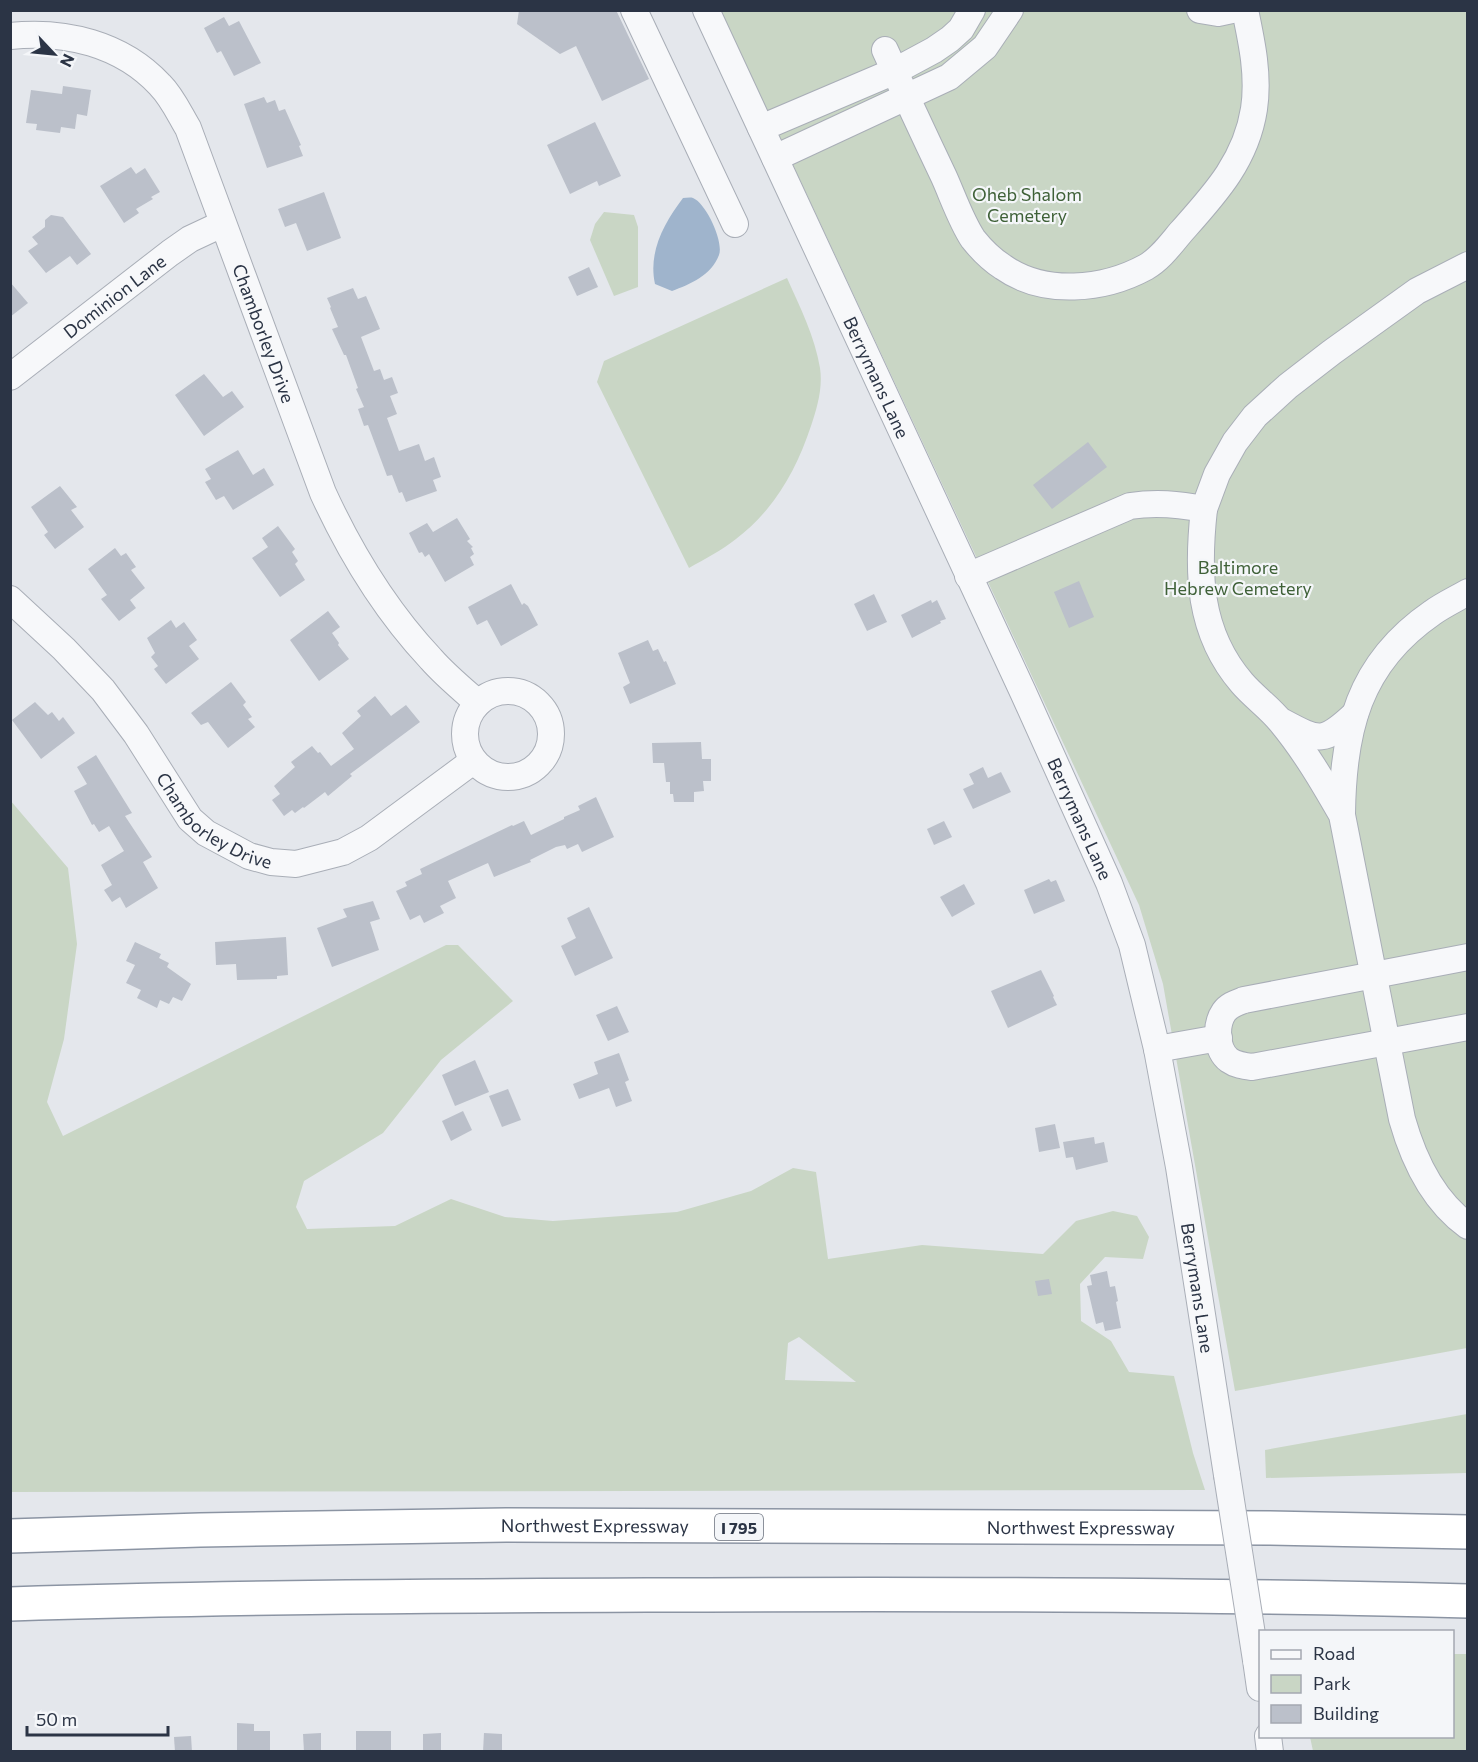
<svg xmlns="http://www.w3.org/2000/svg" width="1478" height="1762" font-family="Commissioner,sans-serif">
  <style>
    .green { fill: #c9d6c5; fill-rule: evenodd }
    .water { fill: #9fb4cc }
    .building { fill: #bbc0ca }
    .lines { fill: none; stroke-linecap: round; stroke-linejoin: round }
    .minor-casing { stroke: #a9aeb7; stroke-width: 28 }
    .highway-casing { stroke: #8b94a3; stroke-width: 36 }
    .minor { stroke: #f7f8fa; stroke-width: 26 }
    .highway { stroke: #fff; stroke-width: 33 }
    .minor-bridge-casing { stroke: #a9aeb7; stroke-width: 28; stroke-linecap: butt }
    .minor-bridge { stroke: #f7f8fa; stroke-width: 26 }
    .labels { text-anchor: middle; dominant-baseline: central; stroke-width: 4.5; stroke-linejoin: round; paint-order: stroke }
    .shield { fill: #f4f6f9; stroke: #676e7b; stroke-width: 1.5 }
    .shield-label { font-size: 16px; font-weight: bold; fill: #2b3445 }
    .park-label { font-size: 18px; fill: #3f6138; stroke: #f4f6f9 }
    .street-label { font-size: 18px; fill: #2b3445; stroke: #f4f6f9 }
  </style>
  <rect width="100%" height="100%" fill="#e4e7ec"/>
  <!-- green -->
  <g class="green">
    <polygon points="721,11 1467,11 1467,1348 1235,1391 1163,984 1139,905"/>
    <polygon points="604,212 634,215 638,227 638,287 614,296 590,240 595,224"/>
    <path d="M787 278C800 307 815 337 820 368 823 388 817 408 811 426 796 471 774 510 736 539 722 550 705 559 689 568L597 382 604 361Z"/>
    <path d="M10 800 68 868 77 944 64 1039 47 1102 63 1136 446 945H458L513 1001 441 1060 383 1133 304 1181 296 1207 307 1229 395 1226 451 1199 505 1217 553 1221 677 1212 751 1191 793 1168 816 1172 828 1259 922 1245 1043 1254 1076 1221 1113 1211 1137 1216 1149 1237 1143 1259 1105 1257 1080 1284 1081 1321 1111 1341 1129 1372 1174 1376 1193 1453 1205 1490 11 1492ZM799 1337 856 1382 785 1380 788 1343Z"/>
    <polygon points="1467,1414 1467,1473 1266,1478 1265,1450"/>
    <polygon points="1453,1654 1467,1654 1467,1751 1313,1751 1310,1737 1452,1736"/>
  </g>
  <!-- water -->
  <path class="water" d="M683 198C686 198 690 197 693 198 706 203 724 242 719 255 711 276 690 284 672 291L655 284C648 252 664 223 683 198Z"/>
  <!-- building -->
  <g class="building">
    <polygon points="519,10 616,10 649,79 602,101 576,46 560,54 517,24"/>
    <polygon points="224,17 229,26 239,21 261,63 234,76 221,51 217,53 204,28"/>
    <polygon points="63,86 91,90 87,116 77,114 75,129 61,127 60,133 36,130 37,124 26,123 31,90 62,94"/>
    <polygon points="264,97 267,103 275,100 279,111 285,109 301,145 299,146 303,156 267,168 244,104"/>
    <polygon points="595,122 621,176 599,186 597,181 570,194 547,145"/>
    <polygon points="131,167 136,174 145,168 160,192 151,197 153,199 136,209 139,213 124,223 100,186"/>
    <polygon points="324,192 341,238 307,251 296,223 285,227 278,209"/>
    <polygon points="51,215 63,217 91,254 77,265 70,256 46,273 28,251 38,244 32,237 45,227 45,220"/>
    <polygon points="589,267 598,287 577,296 568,277"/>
    <polygon points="10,282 28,303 10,317"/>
    <polygon points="353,288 358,299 366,296 380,329 361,337 374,371 380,369 384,380 392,377 398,393 390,396 397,414 387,418 399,451 419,444 425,461 434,457 441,477 433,480 437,491 406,502 402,492 399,493 392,475 387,476 368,425 364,426 358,409 364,407 356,389 358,388 346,355 344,355 332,329 338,327 330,308 331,307 327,298"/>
    <polygon points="204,374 223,397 232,391 244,407 204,436 175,395"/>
    <polygon points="1088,442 1107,467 1052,509 1033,485"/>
    <polygon points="238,450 253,475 264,468 274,485 233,510 224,496 216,500 205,482 211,479 205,469"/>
    <polygon points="60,486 77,507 71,510 84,527 55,549 44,535 48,532 31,507"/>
    <polygon points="457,518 470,539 467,541 473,547 471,548 474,554 470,557 474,565 445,582 429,554 425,557 422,552 419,553 409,533 427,523 433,532"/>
    <polygon points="278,526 295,549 292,552 298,561 295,564 305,580 280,597 252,558 268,547 262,538"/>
    <polygon points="115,548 121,556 126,553 136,567 131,570 145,588 130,600 136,608 119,621 101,599 107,595 88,569"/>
    <polygon points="1079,581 1094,617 1069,628 1054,592"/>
    <polygon points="511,584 522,605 524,603 528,606 538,625 501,646 487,620 477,625 468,607"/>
    <polygon points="874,594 887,622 867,631 854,604"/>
    <polygon points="931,600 932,603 937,600 946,619 940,621 941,623 912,638 901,615"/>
    <polygon points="328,611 340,627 332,633 339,643 338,645 349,659 319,681 290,640"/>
    <polygon points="171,620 176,628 184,622 197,640 189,646 199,659 166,684 154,669 158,666 151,657 155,653 147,638"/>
    <polygon points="648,640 653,651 658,649 664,662 666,661 676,684 630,704 623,687 630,683 618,653"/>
    <polygon points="231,682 246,702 243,705 252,717 248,719 255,727 228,748 208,722 201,725 191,713"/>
    <polygon points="375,696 391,716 406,705 420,722 350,774 352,776 328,796 325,792 304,808 303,807 295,813 292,810 284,816 272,800 280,794 274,786 295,767 291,762 312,746 318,753 320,752 331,766 354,749 342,733 361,716 357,711"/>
    <polygon points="35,702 48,715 52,712 59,721 63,717 75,733 41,759 12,720"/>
    <polygon points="701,742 702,759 711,759 711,781 703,781 704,791 694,792 694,802 674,802 673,794 670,794 670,782 666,782 664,763 653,763 652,743"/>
    <polygon points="96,755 132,813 125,816 152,857 143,862 158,888 126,908 120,897 112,902 104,890 112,885 101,865 124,851 109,826 99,832 94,824 92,825 74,791 87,784 77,767"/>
    <polygon points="983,767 988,778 1001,772 1011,792 973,809 963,789 974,784 969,774"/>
    <polygon points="596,797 614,837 582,852 578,844 567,849 565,845 556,847 530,860 531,862 494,877 488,863 448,881 456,898 440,906 444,913 424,923 420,915 410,920 396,891 407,886 405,882 422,874 420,869 512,825 513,826 524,821 531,835 564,819 564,817 580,810 578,806"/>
    <polygon points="944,821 952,837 934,845 927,829"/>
    <polygon points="1049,879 1051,882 1056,880 1065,901 1034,914 1024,890"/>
    <polygon points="964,884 975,904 952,917 940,897"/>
    <polygon points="373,901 380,919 370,922 379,950 332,967 317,928 347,917 343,909"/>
    <polygon points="589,907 613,958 575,976 561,946 576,938 567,918"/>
    <polygon points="286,937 288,975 277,976 277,979 237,980 236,964 216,965 215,942"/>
    <polygon points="135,942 161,954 159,958 169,963 167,967 191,984 182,1001 173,997 169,1004 160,1000 157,1008 137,998 141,990 126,983 135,965 126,961"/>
    <polygon points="1041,970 1054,996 1053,997 1057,1005 1008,1028 991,991"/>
    <polygon points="617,1006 629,1032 608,1041 596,1015"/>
    <polygon points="619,1053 629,1080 625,1082 632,1101 616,1107 609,1088 579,1099 573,1084 598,1074 594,1062"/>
    <polygon points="475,1060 489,1092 455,1106 442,1075"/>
    <polygon points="508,1089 521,1120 502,1127 489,1096"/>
    <polygon points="463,1111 472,1130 451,1141 442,1121"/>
    <polygon points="1055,1124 1060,1148 1039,1152 1035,1128"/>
    <polygon points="1094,1137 1095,1144 1104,1142 1108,1162 1076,1170 1073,1157 1066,1158 1063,1142"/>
    <polygon points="1107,1271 1110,1287 1115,1286 1118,1301 1116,1302 1121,1328 1105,1331 1103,1322 1096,1324 1087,1286 1092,1285 1090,1275"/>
    <polygon points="1049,1279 1052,1294 1038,1296 1035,1281"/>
    <polygon points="237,1723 254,1724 254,1731 270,1731 270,1752 237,1752"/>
    <rect x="356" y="1731" width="35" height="21"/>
    <polygon points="321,1733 321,1752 304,1752 303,1734"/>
    <polygon points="441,1733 441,1752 423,1752 423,1734"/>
    <polygon points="484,1733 502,1734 502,1752 483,1752"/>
    <polygon points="191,1736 192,1752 175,1752 174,1737"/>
  </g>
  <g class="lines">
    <!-- minor casing -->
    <g class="minor-casing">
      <g id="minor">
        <polyline points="634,10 735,224"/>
        <path id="s1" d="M706 10 1023 692 1109 883 1132 945 1157 1049 1179 1167 1227 1475"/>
        <polyline points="1200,10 1218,13 1232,10"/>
        <path id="s2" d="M10 36C65 30 122 44 160 85 172 97 179 113 188 128L323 493C351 554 385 610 431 659 445 675 462 689 478 703"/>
        <path d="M885 50C904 92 924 135 944 177 953 197 961 221 973 239 981 249 992 260 1003 267 1044 296 1104 290 1146 267 1160 259 1170 245 1181 232 1214 195 1246 161 1254 109 1259 76 1252 43 1245 10"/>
        <polyline points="761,128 895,71 934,50 950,39 961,29 972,10"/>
        <polyline points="775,158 949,77 985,47 1010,10"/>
        <path id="s3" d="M10 377 170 253 190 239 222 224"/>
        <path d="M1204 509C1197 572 1198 632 1242 683 1254 697 1270 708 1281 722 1305 751 1323 782 1342 815L1402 1119C1413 1158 1433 1201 1468 1226"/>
        <path d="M968 576 1130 506C1156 502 1178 504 1204 509L1217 474 1235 442 1255 416 1288 386 1332 352 1417 291 1468 265"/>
        <path id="s4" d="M10 599 64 649 103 690 136 734 190 819 206 833 249 856 271 862 296 864 343 852 369 838 473 761"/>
        <circle cx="508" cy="734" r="43"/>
        <path d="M1283 722C1320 742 1324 743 1355 714"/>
        <path d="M1342 814C1343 731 1358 664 1432 613 1443 605 1456 599 1468 592"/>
        <path d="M1468 957 1244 1000C1236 1003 1229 1005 1224 1012 1215 1025 1216 1050 1229 1060 1236 1065 1244 1066 1252 1067L1468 1027"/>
        <polyline points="1157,1049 1219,1038"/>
        <polyline points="1256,1660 1260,1688"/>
        <polyline points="1268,1736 1270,1752"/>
      </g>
    </g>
    <!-- highway casing -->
    <g class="highway-casing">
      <g id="highway">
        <path id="s5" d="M10 1536 200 1530 506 1525 1270 1528 1468 1532"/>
        <path d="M10 1604C223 1597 435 1596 647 1595 921 1594 1194 1594 1468 1601"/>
      </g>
    </g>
    <!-- minor -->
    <use href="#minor" class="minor"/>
    <!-- highway -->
    <use href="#highway" class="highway"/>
    <!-- minor-bridge casing -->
    <g class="minor-bridge-casing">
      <polyline id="minor-bridge" points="1227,1475 1256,1660"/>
    </g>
    <!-- minor-bridge -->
    <use href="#minor-bridge" class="minor-bridge"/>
  </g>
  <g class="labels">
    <!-- shield labels -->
    <rect class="shield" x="715" y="1514" width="48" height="26" rx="4.5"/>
    <g class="shield-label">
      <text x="739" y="1527">I 795</text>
    </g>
    <!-- park labels -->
    <g class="park-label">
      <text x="1027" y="194">Oheb Shalom<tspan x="1027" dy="21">Cemetery</tspan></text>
      <text x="1238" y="567">Baltimore<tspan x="1238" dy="21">Hebrew Cemetery</tspan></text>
    </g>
    <!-- street labels -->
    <g class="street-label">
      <text stroke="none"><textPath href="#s3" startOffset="132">Dominion Lane</textPath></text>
      <text stroke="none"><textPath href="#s2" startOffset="434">Chamborley Drive</textPath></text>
      <text stroke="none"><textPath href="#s1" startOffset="405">Berrymans Lane</textPath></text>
      <text stroke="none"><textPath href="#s4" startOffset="306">Chamborley Drive</textPath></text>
      <text stroke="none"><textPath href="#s1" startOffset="891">Berrymans Lane</textPath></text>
      <text stroke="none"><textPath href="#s1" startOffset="1377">Berrymans Lane</textPath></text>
      <text stroke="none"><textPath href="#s5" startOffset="585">Northwest Expressway</textPath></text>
      <text stroke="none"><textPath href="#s5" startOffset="1071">Northwest Expressway</textPath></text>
    </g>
  </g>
  <!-- border -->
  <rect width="1478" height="1762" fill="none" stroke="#2b3445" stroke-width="24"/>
  <!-- legend -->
  <rect x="1259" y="1630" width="195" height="108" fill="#f4f6f9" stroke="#a4a8b1" stroke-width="1.5"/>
  <rect x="1271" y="1650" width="30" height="9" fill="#f7f8fa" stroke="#a4a8b1" stroke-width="1.5"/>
  <text x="1313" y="1660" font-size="18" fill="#2b3445">Road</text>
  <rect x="1271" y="1675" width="30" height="18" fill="#c9d6c5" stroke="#a4a8b1" stroke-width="1.5"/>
  <text x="1313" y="1690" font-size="18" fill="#2b3445">Park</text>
  <rect x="1271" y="1705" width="30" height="18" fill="#bbc0ca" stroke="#a4a8b1" stroke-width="1.5"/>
  <text x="1313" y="1720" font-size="18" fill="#2b3445">Building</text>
  <!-- north arrow -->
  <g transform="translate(54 54) rotate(116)" stroke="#f4f6f9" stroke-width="4.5" paint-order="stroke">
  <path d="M0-4.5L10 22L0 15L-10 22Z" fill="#2b3445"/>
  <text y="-9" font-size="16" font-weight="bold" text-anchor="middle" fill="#2b3445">N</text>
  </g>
  <!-- scale -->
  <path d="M27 1726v9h141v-9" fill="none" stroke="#2b3445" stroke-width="3"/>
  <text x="36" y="1726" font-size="18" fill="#2b3445" stroke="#f4f6f9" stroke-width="4.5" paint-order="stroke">50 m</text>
</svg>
